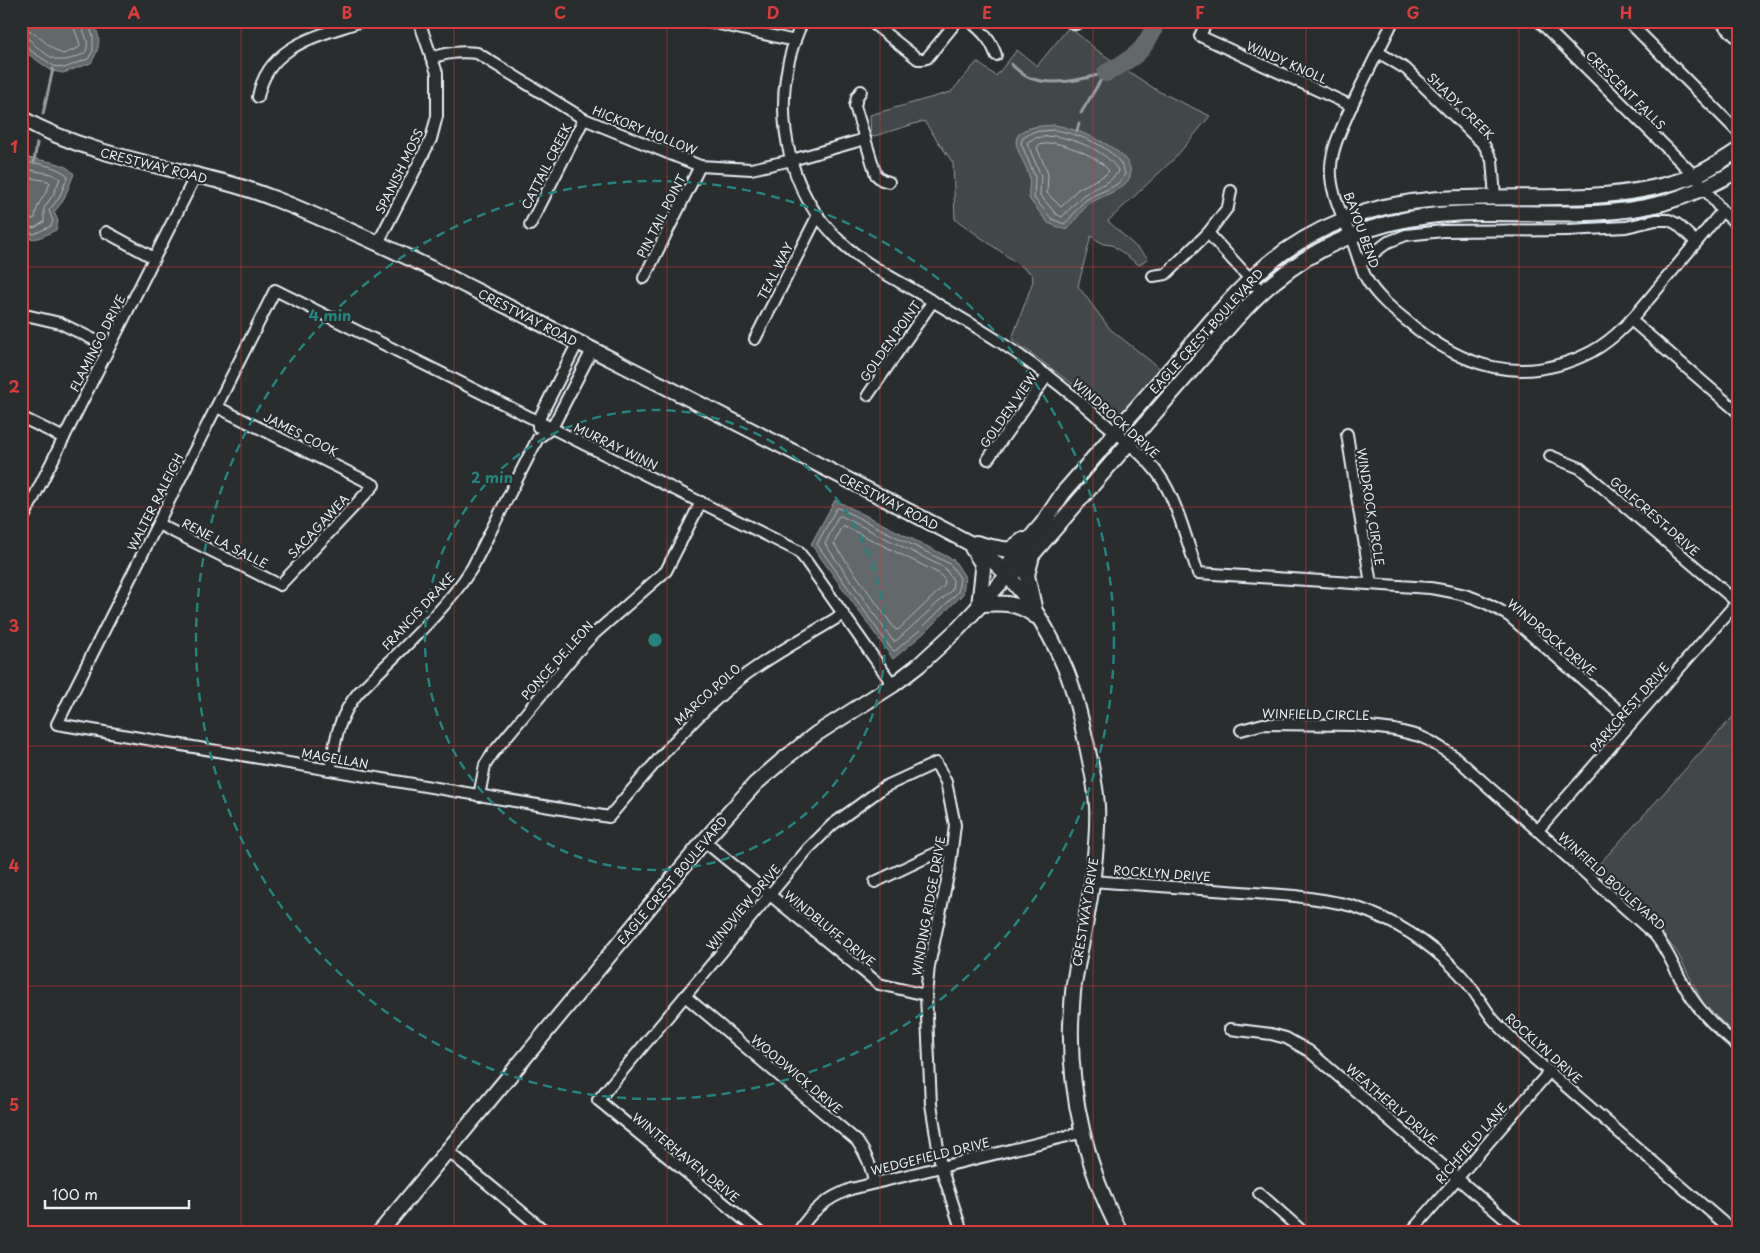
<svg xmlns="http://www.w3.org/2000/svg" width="1760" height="1253" font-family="'Playpen Sans',sans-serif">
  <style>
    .green { fill: #424648; stroke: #959ca0 }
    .water { fill: #63686b; stroke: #989fa3 }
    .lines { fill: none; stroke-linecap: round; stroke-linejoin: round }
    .shore { stroke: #b3bac0; stroke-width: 1 }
    .stream { stroke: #989fa3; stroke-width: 3 }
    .river { stroke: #63686b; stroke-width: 18 }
    .minor-casing { stroke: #e8f1f8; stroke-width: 14 }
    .major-casing { stroke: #e8f1f8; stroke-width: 18 }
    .minor { stroke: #2a2d2e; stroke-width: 10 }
    .major { stroke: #2a2d2e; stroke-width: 14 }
    .grid { fill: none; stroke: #d83c3d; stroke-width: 1; stroke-opacity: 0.55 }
    .ring { fill: none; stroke: #25827c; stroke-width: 2.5; stroke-dasharray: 9 6 }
    .labels { text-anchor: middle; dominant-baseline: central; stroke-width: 4.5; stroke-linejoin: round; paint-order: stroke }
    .street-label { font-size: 12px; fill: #e8f1f8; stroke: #2a2d2e }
    .centre { fill: #25827c; stroke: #2a2d2e; stroke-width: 2.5 }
    .ring-label { font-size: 15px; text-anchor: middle; font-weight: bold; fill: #25827c; stroke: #2a2d2e; stroke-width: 4.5; stroke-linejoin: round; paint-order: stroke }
    .neatline { fill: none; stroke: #d83c3d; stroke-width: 2 }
    .grid-label { font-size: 16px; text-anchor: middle; font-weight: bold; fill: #d83c3d }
  </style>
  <rect width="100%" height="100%" fill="#2a2d2e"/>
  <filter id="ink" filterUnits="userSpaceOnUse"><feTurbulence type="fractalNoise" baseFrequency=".02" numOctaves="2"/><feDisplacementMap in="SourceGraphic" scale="10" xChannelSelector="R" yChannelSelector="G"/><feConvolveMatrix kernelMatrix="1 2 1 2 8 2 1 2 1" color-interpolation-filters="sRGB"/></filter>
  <g filter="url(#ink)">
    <!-- green -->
    <g class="green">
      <polygon points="1069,27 1098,51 1158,91 1210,116 1175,158 1108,221 1148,258 1139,265 1112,245 1103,244 1091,236 1078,286 1110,329 1163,371 1126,415 1120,416 1110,412 1012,339 1033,281 1032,274 955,219 953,163 924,121 871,137 870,115 951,92 977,62 996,76 1017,50 1037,66"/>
      <polygon points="1739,710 1739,1038 1704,1005 1677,952 1652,923 1593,871"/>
    </g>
    <!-- water -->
    <g class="water">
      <path d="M90 21C103 34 100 49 91 63L63 73 52 71 28 54 21 45 22 21Z"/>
      <path d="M1055 125C1074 128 1137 150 1130 176 1126 190 1100 196 1089 204 1080 211 1075 223 1066 230L1048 223 1030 200C1027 192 1031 184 1029 176 1027 167 1021 159 1018 150 1008 126 1040 126 1055 125Z"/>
      <path d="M28 158C42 161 65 161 74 174L63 201 54 212 58 221 56 230C45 235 31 245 21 233V161Z"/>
      <polygon points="835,500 954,560 965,577 963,594 924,633 893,659 811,544"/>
    </g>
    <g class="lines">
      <!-- shore -->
      <g class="shore">
        <path d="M21 29C38 30 46 48 63 54L78 48 80 46C79 37 73 31 73 21"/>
        <path d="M21 37C30 37 31 42 37 47 52 59 58 64 76 57 81 55 86 54 87 48 89 37 81 30 80 21"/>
        <polyline points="21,43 26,44 31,51 54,66 64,68 88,59 93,51 93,36 87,21"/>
        <path d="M1055 130C1077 133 1121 149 1125 174 1119 189 1098 191 1086 200 1077 207 1072 218 1064 224L1052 219 1034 198 1035 177 1021 143 1023 138 1033 132Z"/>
        <path d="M1055 136C1077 140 1108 151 1119 172L1109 181 1083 195 1062 217 1056 214 1040 195 1041 176 1027 143 1029 141 1035 138Z"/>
        <path d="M1055 143C1072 147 1098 156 1109 171L1105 175 1078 189 1061 207 1047 193 1048 174 1037 148 1039 145Z"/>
        <path d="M21 165C24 165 26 164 29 163 39 162 62 169 68 176L59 198 49 210 53 221 51 226 34 234 21 230"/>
        <polyline points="21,172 30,170 52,174 60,179 53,195 44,208 44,222 34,228 21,224"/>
        <path d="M21 179 31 178 48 181 50 183C45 198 37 200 35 218L32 219 21 216"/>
        <polygon points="839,508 950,564 960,578 958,592 921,629 895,651 892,650 817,544 836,509"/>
        <polygon points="841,516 945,568 953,580 952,590 896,641 893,641 825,544 838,517"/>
        <polygon points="844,526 940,574 945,581 944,586 898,630 895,629 834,544 841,527"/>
      </g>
      <!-- stream -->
      <g class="stream">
        <path d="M1011 64C1017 69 1023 76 1030 78 1054 87 1083 79 1106 73"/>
        <polyline points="1081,113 1105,73"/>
        <polyline points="43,114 53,69"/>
        <polyline points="1077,131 1079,123"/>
        <polyline points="34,162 37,143"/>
      </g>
      <!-- river -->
      <path class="river" d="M1106 73C1135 57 1144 53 1157 21"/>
      <!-- minor casing -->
      <g class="minor-casing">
        <g id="minor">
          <polyline points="706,21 795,41"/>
          <path d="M803 21C770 89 780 178 832 233 858 262 896 279 929 299 952 313 977 327 1000 342 1038 367 1073 395 1107 425 1125 440 1145 456 1159 475 1177 500 1187 543 1198 573L1430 588C1463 593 1481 598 1509 616L1632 722"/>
          <polyline points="870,21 918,59 923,59 927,58 957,21"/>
          <path d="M970 21C982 31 991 40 996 55"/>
          <polyline points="1069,21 1075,24 1082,21"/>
          <polyline points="1207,21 1200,36 1352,106"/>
          <path d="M1393 21C1378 53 1361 84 1347 116 1340 132 1332 149 1331 166 1329 190 1342 214 1350 235 1356 249 1359 264 1366 278 1375 295 1392 309 1407 321 1462 368 1523 387 1591 352 1619 337 1639 311 1659 287 1680 262 1701 237 1722 211"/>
          <polyline points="1539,21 1695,176 1722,211 1739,226"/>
          <polyline points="1628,21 1739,133"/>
          <polyline points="1720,21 1739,40"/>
          <polyline points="1378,52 1406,69 1484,145 1492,160 1495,197"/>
          <path d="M431 58C447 52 461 51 477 53L584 119 700 166 751 169 792 160 865 139"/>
          <polyline points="861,91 857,97 855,106 876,175 882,180 889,182"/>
          <path d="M258 97C268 44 319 36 362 21"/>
          <polyline points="530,225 584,119"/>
          <polyline points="106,232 154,258"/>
          <polyline points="1208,233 1262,292"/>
          <polyline points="378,243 431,139 437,116 437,73 419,21"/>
          <polyline points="1361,263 1388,242 1406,235 1443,231 1568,230 1626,227 1656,220 1669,220 1677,224 1696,242"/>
          <polyline points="1153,276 1166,274 1208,233 1228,207 1231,191"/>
          <polyline points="644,278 700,166"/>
          <polyline points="21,314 60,323 109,347"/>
          <polyline points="1631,320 1739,413"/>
          <polyline points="755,339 818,215"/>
          <polyline points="868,395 933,301"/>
          <polyline points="21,417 64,438"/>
          <polyline points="538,427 538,421 578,342"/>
          <polyline points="1347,434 1371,584"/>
          <polyline points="1550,456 1580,468 1739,604"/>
          <polyline points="988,459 1048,375"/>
          <polyline points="21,523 196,175"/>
          <polyline points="158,524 280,585 374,485 217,407"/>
          <path d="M843 614C809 636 772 654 740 679 690 719 650 769 609 817L57 724 275 290 798 551 806 561 893 685"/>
          <path d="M1241 730 1263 724 1353 725 1395 730 1419 736 1430 741 1455 757 1655 935C1669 952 1676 973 1688 992 1701 1014 1720 1031 1739 1047"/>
          <path d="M330 770C336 739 337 719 358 693 397 653 442 615 472 568L538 438 552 428 592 350"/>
          <polyline points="479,796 485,765 493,753 576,653 594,634 666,571 701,502"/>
          <polyline points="1538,830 1739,600"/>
          <polyline points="704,841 879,984 926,995"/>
          <path d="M1092 881 1295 896C1315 899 1336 901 1355 907 1394 920 1430 943 1458 972 1472 986 1481 1003 1492 1018 1499 1027 1509 1034 1516 1043L1734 1232"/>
          <polyline points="875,882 938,852 952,850"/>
          <path d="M685 996 857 1141C867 1155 872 1167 874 1183"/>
          <polyline points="1230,1029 1271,1034 1286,1038 1309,1051 1520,1232"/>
          <polyline points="447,1150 546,1232"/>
          <polyline points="1259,1193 1303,1232"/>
          <polyline points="759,1232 598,1100 808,849 832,825 884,787 936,763 946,782 955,825 950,866 929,966 926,995 931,1104 941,1167 962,1232"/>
          <path d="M798 1232C812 1210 827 1198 851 1189L1084 1132"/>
          <polyline points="1411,1232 1550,1071"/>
        </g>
      </g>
      <!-- major casing -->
      <g class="major-casing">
        <g id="major">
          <path d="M21 118C85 154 157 164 227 183 261 192 293 206 325 220 422 261 515 311 609 358 731 420 854 482 975 546 1016 576 1046 623 1066 670 1076 694 1081 721 1087 746 1091 766 1096 786 1097 806 1098 826 1096 847 1094 866 1091 904 1081 941 1075 978 1072 993 1072 1009 1071 1024 1069 1094 1087 1170 1120 1232"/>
          <polyline points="976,543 991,547 1009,550 1023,540"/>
          <polyline points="972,548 981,562 983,570 979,606"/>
          <polyline points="1031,560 1027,575 1034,607"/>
          <path d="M1008 575 1011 561 1043 523 1063 493C1100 451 1136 408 1174 365 1203 331 1232 294 1267 265 1311 228 1372 204 1429 200 1516 192 1610 208 1693 176 1709 170 1724 159 1739 150"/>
          <path d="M981 604C1003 603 1017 602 1035 616"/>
          <path d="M380 1232 704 841 755 784 784 759 816 734 893 685 919 665 958 629 1008 575 1020 569 1227 329C1242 312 1257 295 1275 281 1318 245 1374 222 1429 216 1506 207 1587 223 1663 203 1691 195 1713 184 1739 170"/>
        </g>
      </g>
      <!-- minor -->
      <use href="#minor" class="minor"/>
      <!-- major -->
      <use href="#major" class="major"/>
    </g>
  </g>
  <!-- grid -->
  <path class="grid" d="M241 21V1232M454 21V1232M667 21V1232M880 21V1232M1093 21V1232M1306 21V1232M1519 21V1232M21 267H1739M21 507H1739M21 746H1739M21 986H1739"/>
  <!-- distance rings -->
  <g class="ring">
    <circle cx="655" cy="640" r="230"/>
    <circle cx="655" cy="640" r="459"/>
  </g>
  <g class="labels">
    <!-- street labels -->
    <g class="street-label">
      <text transform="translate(1287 62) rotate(24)">WINDY KNOLL</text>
      <text transform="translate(1626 90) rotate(45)">CRESCENT FALLS</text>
      <text transform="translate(1461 106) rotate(45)">SHADY CREEK</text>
      <text transform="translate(645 130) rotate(22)">HICKORY HOLLOW</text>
      <text transform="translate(154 165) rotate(14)">CRESTWAY ROAD</text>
      <text transform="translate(546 166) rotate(-63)">CATTAIL CREEK</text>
      <text transform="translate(399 171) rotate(-64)">SPANISH MOSS</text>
      <text transform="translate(661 216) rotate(-63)">PIN TAIL POINT</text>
      <text transform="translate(1362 230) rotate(70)">BAYOU BEND</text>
      <text transform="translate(775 271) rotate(-63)">TEAL WAY</text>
      <text transform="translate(528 317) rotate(27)">CRESTWAY ROAD</text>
      <text transform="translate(1206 331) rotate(-48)">EAGLE CREST BOULEVARD</text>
      <text transform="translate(890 341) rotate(-55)">GOLDEN POINT</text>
      <text transform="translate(97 343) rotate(-63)">FLAMINGO DRIVE</text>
      <text transform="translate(1008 410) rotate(-55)">GOLDEN VIEW</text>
      <text transform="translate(1116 418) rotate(42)">WINDROCK DRIVE</text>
      <text transform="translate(301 434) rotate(27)">JAMES COOK</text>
      <text transform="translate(616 446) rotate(26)">MURRAY WINN</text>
      <text transform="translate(889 501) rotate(27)">CRESTWAY ROAD</text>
      <text transform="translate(155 502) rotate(-63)">WALTER RALEIGH</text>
      <text transform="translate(1371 507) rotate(81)">WINDROCK CIRCLE</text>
      <text transform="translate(1655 516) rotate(41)">GOLFCREST DRIVE</text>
      <text transform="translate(318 526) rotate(-47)">SACAGAWEA</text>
      <text transform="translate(225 543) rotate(27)">RENE LA SALLE</text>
      <text transform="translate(418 611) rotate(-47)">FRANCIS DRAKE</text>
      <text transform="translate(1552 637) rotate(40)">WINDROCK DRIVE</text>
      <text transform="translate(557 660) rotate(-48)">PONCE DE LEON</text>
      <text transform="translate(707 694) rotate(-42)">MARCO POLO</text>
      <text transform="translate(1629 707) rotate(-49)">PARKCREST DRIVE</text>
      <text transform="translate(1316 714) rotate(1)">WINFIELD CIRCLE</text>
      <text transform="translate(335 758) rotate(10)">MAGELLAN</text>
      <text transform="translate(1162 873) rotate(4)">ROCKLYN DRIVE</text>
      <text transform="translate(672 880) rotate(-50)">EAGLE CREST BOULEVARD</text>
      <text transform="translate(1612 881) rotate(42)">WINFIELD BOULEVARD</text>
      <text transform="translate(928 906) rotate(-80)">WINDING RIDGE DRIVE</text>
      <text transform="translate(743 907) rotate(-50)">WINDVIEW DRIVE</text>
      <text transform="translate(1085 912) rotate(-81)">CRESTWAY DRIVE</text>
      <text transform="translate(830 928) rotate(39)">WINDBLUFF DRIVE</text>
      <text transform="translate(1544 1048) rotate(42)">ROCKLYN DRIVE</text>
      <text transform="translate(797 1074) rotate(40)">WOODWICK DRIVE</text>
      <text transform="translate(1392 1104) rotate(41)">WEATHERLY DRIVE</text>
      <text transform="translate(1471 1143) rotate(-49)">RICHFIELD LANE</text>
      <text transform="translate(930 1156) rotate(-14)">WEDGEFIELD DRIVE</text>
      <text transform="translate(686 1157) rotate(39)">WINTERHAVEN DRIVE</text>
    </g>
  </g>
  <circle cx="655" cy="640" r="8" class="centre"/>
  <g class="ring-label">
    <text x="330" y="321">4 min</text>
    <text x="492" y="483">2 min</text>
  </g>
  <!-- margin -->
  <rect width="1760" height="1253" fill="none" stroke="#2a2d2e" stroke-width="55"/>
  <!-- scale -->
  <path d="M45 1200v8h144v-8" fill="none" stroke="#e8f1f8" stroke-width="2.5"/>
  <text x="52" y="1200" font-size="15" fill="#e8f1f8" stroke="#2a2d2e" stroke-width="4" paint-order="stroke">100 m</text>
  <rect x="28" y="28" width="1704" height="1198" class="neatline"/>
  <g class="grid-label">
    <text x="134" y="19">A</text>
    <text x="347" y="19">B</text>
    <text x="560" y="19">C</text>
    <text x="773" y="19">D</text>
    <text x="987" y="19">E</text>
    <text x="1200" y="19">F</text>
    <text x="1413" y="19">G</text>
    <text x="1626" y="19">H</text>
    <text x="14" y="153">1</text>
    <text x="14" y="393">2</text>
    <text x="14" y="632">3</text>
    <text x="14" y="872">4</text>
    <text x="14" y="1111">5</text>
  </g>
</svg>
